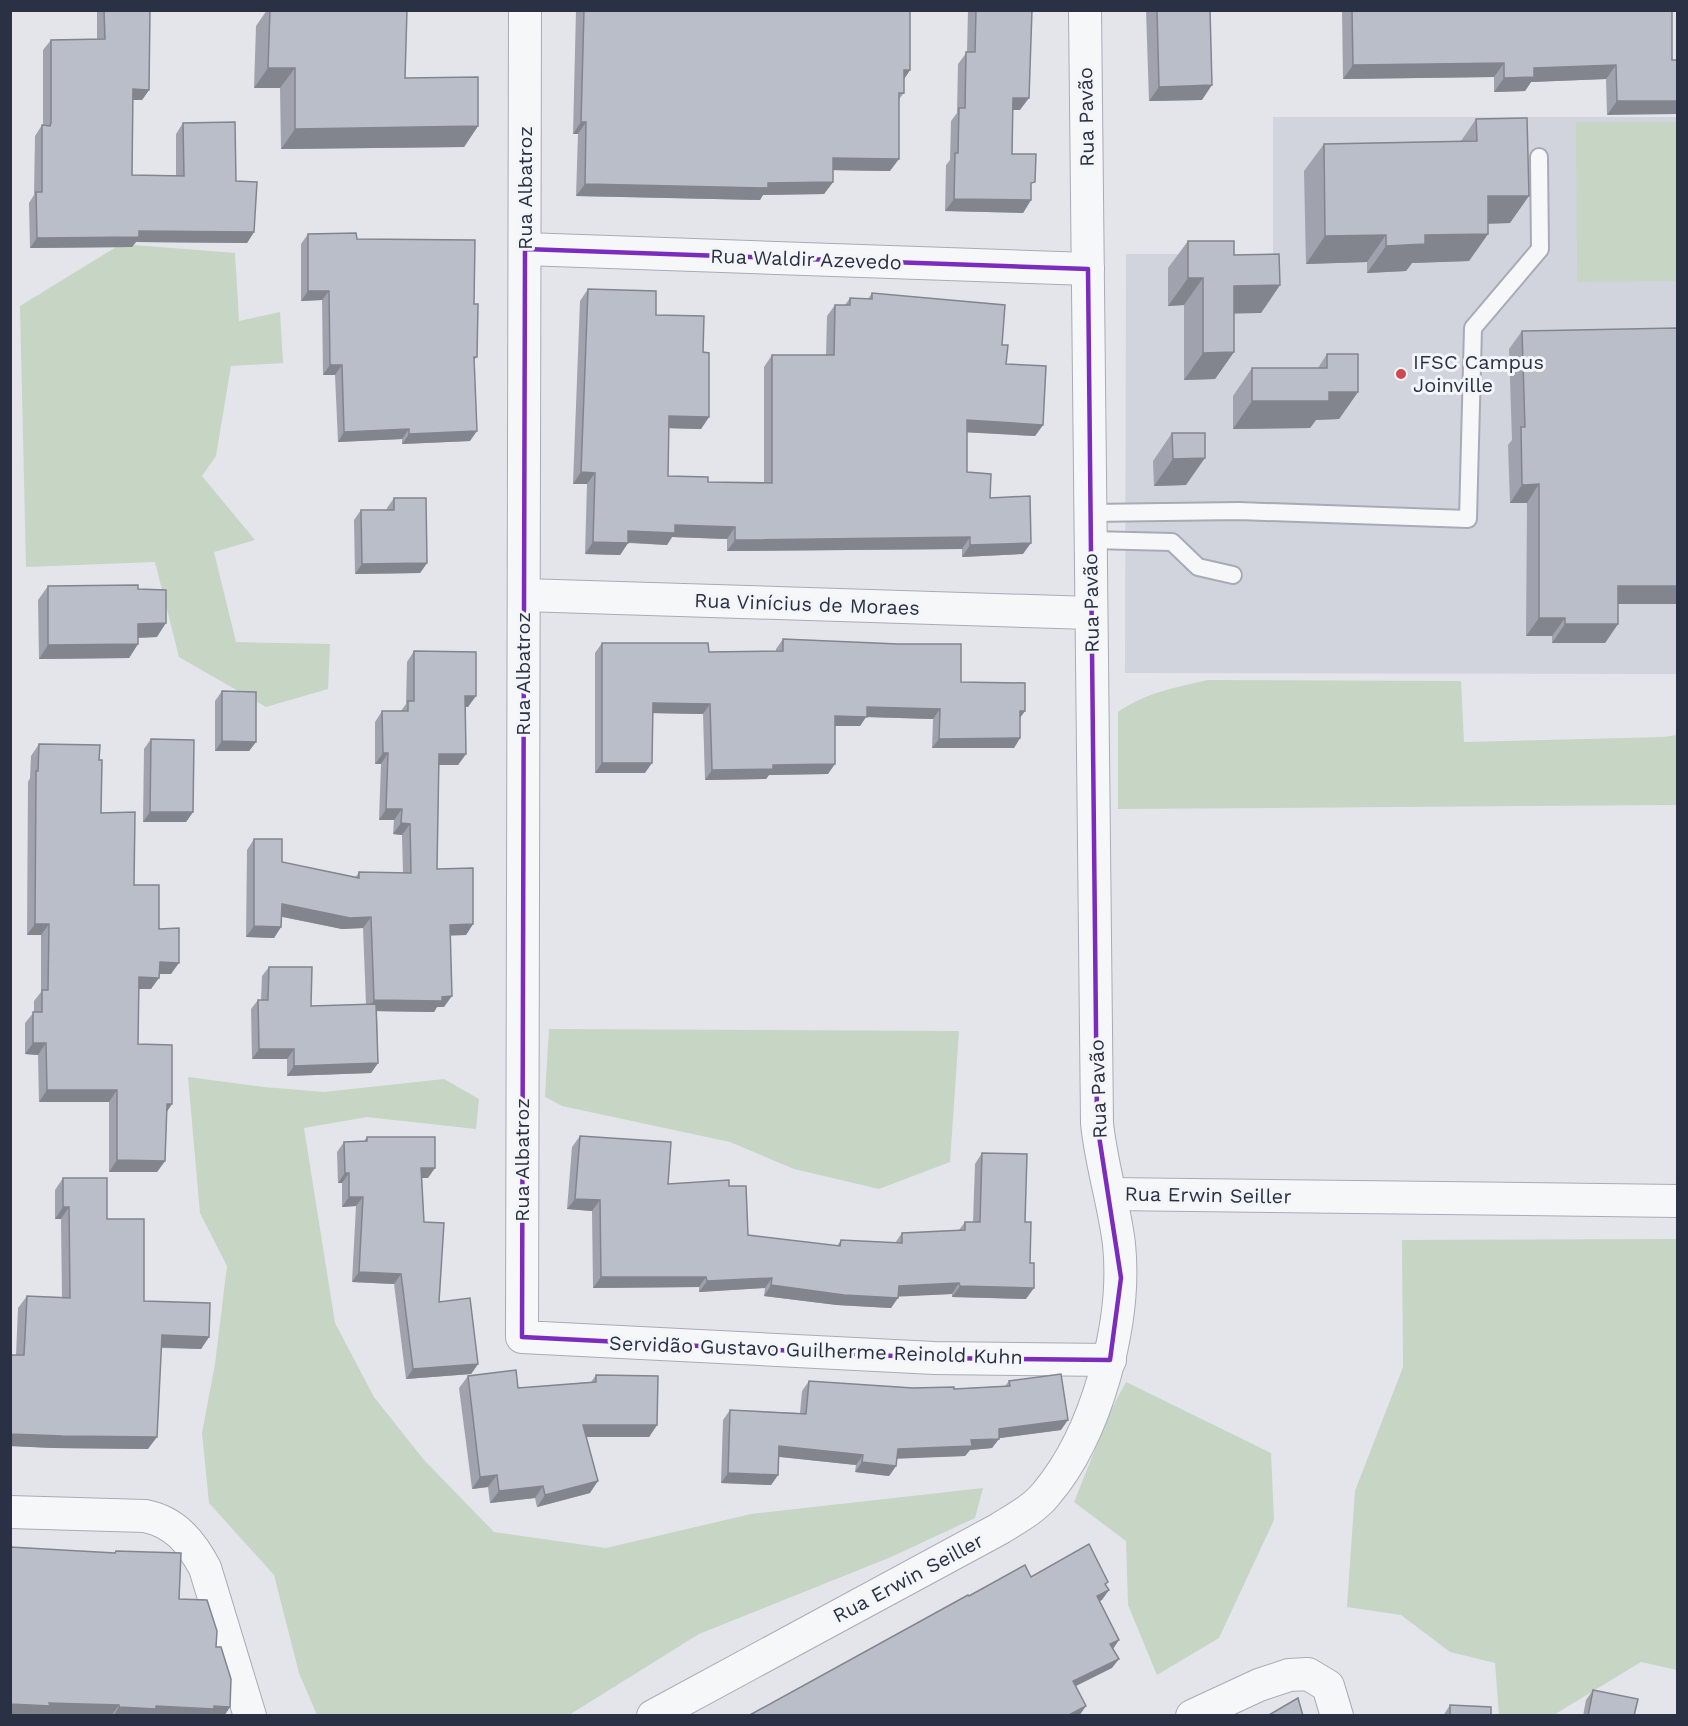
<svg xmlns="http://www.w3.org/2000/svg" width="1688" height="1726" font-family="'Work Sans',sans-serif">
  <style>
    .built { fill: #d1d4dd }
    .green { fill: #c7d5c4 }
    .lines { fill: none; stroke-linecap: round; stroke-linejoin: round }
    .lane-casing { stroke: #a8abb6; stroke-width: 20 }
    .street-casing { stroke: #a8abb6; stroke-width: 34 }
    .lane { stroke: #f6f7f9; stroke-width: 16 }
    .street { stroke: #f6f7f9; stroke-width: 32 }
    .wall { fill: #a0a3ad }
    .shaded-wall { fill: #82858d }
    .building { fill: #babec9; stroke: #82858d; stroke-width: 1.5 }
    .marked { fill: none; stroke: #7b2cbf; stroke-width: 4.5; stroke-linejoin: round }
    .poi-dot { fill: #d1474f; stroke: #f3f5f8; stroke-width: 2 }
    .labels { text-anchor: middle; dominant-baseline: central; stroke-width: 6; stroke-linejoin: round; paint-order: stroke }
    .street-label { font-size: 20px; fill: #2a3144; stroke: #f3f5f8 }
    .poi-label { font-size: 20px; fill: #2a3144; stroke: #f3f5f8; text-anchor: start }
  </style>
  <rect width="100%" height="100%" fill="#e3e5eb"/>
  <!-- built -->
  <polygon class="built" points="1273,117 1677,117 1677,674 1125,673 1126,254 1273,254"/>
  <!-- green -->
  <g class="green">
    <polygon points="1576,122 1677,122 1677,281 1577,282"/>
    <polygon points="121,244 235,253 239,321 280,312 283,363 231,366 216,456 202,476 255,540 214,552 236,642 330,644 328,689 266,707 179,657 155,562 26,567 20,306"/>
    <path d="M1208 680 1461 681 1464 742 1663 737 1677 735V805L1118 809V712C1145 693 1177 687 1208 680Z"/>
    <polygon points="549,1029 959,1031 950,1162 879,1189 794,1169 730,1142 562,1106 545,1097"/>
    <polygon points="188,1077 264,1087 324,1092 444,1079 479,1099 476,1129 367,1117 304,1128 335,1323 374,1397 424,1460 494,1532 606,1548 751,1514 983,1488 975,1518 891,1557 699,1634 569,1715 317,1715 299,1673 274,1575 209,1503 202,1433 215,1364 227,1266 200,1213"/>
    <polygon points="1677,1239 1677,1670 1641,1662 1557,1713 1556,1715 1499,1715 1495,1663 1450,1652 1401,1615 1347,1607 1355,1491 1403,1367 1402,1240"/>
    <polygon points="1126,1382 1271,1453 1274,1520 1219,1638 1157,1675 1128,1605 1126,1541 1074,1502 1111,1410"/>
  </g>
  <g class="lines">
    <!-- lane casing -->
    <g class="lane-casing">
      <g id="lane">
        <polyline points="1090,513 1239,511 1468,519 1473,328 1540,249 1539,157"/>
        <polyline points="1091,540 1172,542 1198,567 1233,575"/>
      </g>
    </g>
    <!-- street casing -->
    <g class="street-casing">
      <g id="street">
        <polyline points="525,10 522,1337 934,1358 1110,1360"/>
        <polyline points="525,249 1088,269"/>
        <polyline points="524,595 1091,613"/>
        <polyline points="1111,1194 1678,1201"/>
        <path d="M10 1512 145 1516C175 1522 191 1542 205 1568L250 1716"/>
        <path d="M653 1716 999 1529C1015 1519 1034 1509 1046 1494 1097 1434 1127 1322 1119 1244 1114 1203 1101 1164 1097 1123L1085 10"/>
        <polyline points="1192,1716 1259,1685 1289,1675 1308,1674 1328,1686 1337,1716"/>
      </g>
    </g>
    <!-- lane -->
    <use href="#lane" class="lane"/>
    <!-- street -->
    <use href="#street" class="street"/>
  </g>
  <!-- wall -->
  <g class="wall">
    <polygon points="97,10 150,10 149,90 142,100 133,100 132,175 176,176 176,134 183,123 236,181 254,232 247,243 136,242 132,247 30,248 29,203 34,195 35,136 42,125 43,125 43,50 51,40 97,39"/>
    <polygon points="267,10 407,10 405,78 478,126 464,147 281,149 280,88 254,88 256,26"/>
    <polygon points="576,10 910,10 910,70 904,79 904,93 899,99 890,171 833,170 833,182 824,194 763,195 760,200 576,196 578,134 573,134"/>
    <polygon points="968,10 1032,10 1020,110 1013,110 1012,154 1031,188 1031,200 1023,213 945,211 946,165 950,160 951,121 957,113 958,64 967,52"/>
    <polygon points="1146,10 1210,10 1202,100 1149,101"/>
    <polygon points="1342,10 1672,10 1672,60 1607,115 1606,79 1531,82 1525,91 1494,92 1494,77 1343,79"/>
    <polygon points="1476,119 1510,223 1488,224 1488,234 1469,261 1412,263 1406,271 1367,273 1367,262 1306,264 1304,171 1324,144 1461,141"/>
    <polygon points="308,234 357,239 474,304 477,357 474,360 470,441 402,444 402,439 338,442 335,375 323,375 322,300 301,301 301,244"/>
    <polygon points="1188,241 1234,255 1280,285 1261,313 1234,313 1234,352 1215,379 1184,380 1184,305 1168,306 1168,268"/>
    <polygon points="588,289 656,315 703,352 709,417 701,429 669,428 668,476 708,482 764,482 764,367 772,355 826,355 827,316 835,305 845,305 850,298 868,299 872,293 1002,345 1006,364 1043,425 1035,436 967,432 967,472 990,498 1023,554 962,557 962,549 727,551 727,539 672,537 667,545 628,543 620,555 585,554 587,484 573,484 580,301"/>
    <polygon points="1522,331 1618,604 1618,624 1605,643 1552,643 1552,636 1526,636 1527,503 1510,503 1508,445 1512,440 1509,349"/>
    <polygon points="1327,354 1358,392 1339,419 1316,420 1310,428 1233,429 1233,396 1252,368 1318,368"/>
    <polygon points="1172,433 1186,485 1154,486 1153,461"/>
    <polygon points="394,498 427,563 420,573 355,574 354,520 361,510 387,510 387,508"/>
    <polygon points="48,586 138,589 157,637 138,638 138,644 129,658 39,659 38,600"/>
    <polygon points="783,639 961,682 1025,711 1020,718 1020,738 1014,748 932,748 933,719 866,717 860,726 835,726 828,774 769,775 766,779 705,780 703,714 652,713 645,773 595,773 595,653 602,643 709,652 776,651 776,649"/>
    <polygon points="414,651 468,707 465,707 466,754 458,765 439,765 437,869 473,924 466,935 450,935 444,1007 437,1007 434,1012 377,1011 378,1063 371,1073 287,1076 287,1059 252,1059 251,1009 258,1000 261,1000 262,976 269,967 311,1006 366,1004 363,928 342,929 282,917 281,927 274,938 246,937 247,850 254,839 282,862 355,878 359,872 403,873 402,835 393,834 394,820 379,820 381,764 375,764 375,722 382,711 401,711 406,704 407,662"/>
    <polygon points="222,691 256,742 249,751 215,751 215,701"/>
    <polygon points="151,739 193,812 186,822 143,822 144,749"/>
    <polygon points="39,744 99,760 101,813 134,885 159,929 171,974 159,974 151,989 139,989 138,1044 167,1111 165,1161 157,1172 109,1172 109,1102 39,1102 38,1055 25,1054 25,1023 34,1012 34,1001 41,992 41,935 27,935 28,782 30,778 31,756"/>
    <polygon points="580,1136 668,1184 729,1186 748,1235 837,1246 841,1240 895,1243 902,1233 959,1230 965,1222 973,1222 975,1164 982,1153 1025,1222 1026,1299 952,1297 952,1294 898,1296 891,1308 837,1305 764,1296 765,1288 699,1292 699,1287 593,1288 592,1211 567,1209 572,1147"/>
    <polygon points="367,1137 428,1178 422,1178 424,1222 439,1302 478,1364 471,1374 406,1379 394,1284 352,1282 356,1206 342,1207 342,1183 338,1183 337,1152 344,1142 364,1141"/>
    <polygon points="63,1178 107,1219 144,1301 209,1337 201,1349 161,1348 148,1449 53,1448 10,1446 10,1355 16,1355 18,1308 27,1296 62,1297 61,1219 55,1219 55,1190"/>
    <polygon points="596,1375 657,1425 649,1437 586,1437 590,1493 537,1507 535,1498 490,1503 488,1487 472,1489 459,1388 468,1376 518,1388 591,1382"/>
    <polygon points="809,1381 913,1388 954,1389 1005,1386 1009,1381 1061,1430 999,1438 992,1448 970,1450 965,1456 897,1458 896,1466 889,1476 855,1472 856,1465 779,1457 778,1475 771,1485 721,1483 723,1420 730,1410 800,1413 802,1391"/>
    <polygon points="116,1551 179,1599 216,1647 230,1707 224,1716 106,1716 44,1714"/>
    <polygon points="1593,1690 1634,1716 1583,1716 1586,1700"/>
    <polygon points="1450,1705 1491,1716 1443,1716"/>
  </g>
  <!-- shaded-wall -->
  <g class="shaded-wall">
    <polygon points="1504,63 1494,77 1343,79 1353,65"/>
    <polygon points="1616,65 1606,79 1531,82 1525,91 1494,92 1504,78 1534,68"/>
    <polygon points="268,68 295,68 280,88 254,88"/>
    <polygon points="904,70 910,70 902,82"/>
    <polygon points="1212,85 1202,100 1149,101 1159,87"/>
    <polygon points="133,89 149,90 142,100 126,100"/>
    <polygon points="1013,98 1029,98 1020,110 1004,110"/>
    <polygon points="1617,101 1677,101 1677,114 1607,115"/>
    <polygon points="581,122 586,122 578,134 573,134"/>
    <polygon points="478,126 464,147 281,149 295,129"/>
    <polygon points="833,158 899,159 890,171 824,170"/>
    <polygon points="833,182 824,194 763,195 760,200 576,196 585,184 768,183"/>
    <polygon points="1488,196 1529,196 1510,223 1469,224"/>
    <polygon points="954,199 1031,200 1023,213 945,211"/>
    <polygon points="139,231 254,232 247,243 136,242 132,247 30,248 37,238"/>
    <polygon points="1488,234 1469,261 1412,263 1406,271 1367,273 1386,246 1425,235"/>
    <polygon points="1386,235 1367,262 1306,264 1325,236"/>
    <polygon points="1188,278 1203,278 1184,305 1168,306"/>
    <polygon points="1280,285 1261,313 1215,314 1234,286"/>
    <polygon points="308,291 329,291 322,300 301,301"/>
    <polygon points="1234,352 1215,379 1184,380 1203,353"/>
    <polygon points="330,365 342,365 335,375 323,375"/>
    <polygon points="1329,392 1358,392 1339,419 1316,420 1310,428 1233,429 1252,401"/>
    <polygon points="669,416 709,417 701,429 661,428"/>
    <polygon points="967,420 1043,425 1035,436 959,432"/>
    <polygon points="409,429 402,439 338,442 344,432"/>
    <polygon points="477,431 470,441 402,444 409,434"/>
    <polygon points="1205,458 1186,485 1154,486 1173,459"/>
    <polygon points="581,472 595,473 587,484 573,484"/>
    <polygon points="1539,484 1527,503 1510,503 1522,485"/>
    <polygon points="675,525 735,527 727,539 672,537 667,545 620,542 628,531"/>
    <polygon points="970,537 962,549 727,551 735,540"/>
    <polygon points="593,542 628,543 620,555 585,554"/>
    <polygon points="1031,543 1023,554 962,557 970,545"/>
    <polygon points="427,563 420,573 355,574 362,564"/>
    <polygon points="1618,586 1677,586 1677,604 1605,604"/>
    <polygon points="1539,618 1565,618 1552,636 1526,636"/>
    <polygon points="166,623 157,637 129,638 138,624"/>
    <polygon points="1565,624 1618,624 1605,643 1552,643"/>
    <polygon points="138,644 129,658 39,659 48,645"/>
    <polygon points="465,696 476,696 468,707 457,707"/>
    <polygon points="653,703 710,704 703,714 646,713"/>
    <polygon points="867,707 940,709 933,719 866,717 860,726 829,726 835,716"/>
    <polygon points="1020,711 1025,711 1018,720"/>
    <polygon points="1020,738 1014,748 932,748 939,739"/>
    <polygon points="222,741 256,742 249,751 215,751"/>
    <polygon points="383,753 388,753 381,764 375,764"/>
    <polygon points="439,754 466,754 458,765 432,765"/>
    <polygon points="602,763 652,763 645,773 595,773"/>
    <polygon points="835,764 828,774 769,775 766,779 705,780 712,770 773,765"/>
    <polygon points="386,809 402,809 394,820 379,820"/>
    <polygon points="150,812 193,812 186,822 143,822"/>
    <polygon points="401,823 410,824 402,835 393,834"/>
    <polygon points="282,904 371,917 363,928 342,929 274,915"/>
    <polygon points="35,924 49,924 41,935 27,935"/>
    <polygon points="473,924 466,935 442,936 450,925"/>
    <polygon points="254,926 281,927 274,938 246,937"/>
    <polygon points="160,962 179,963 171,974 152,974"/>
    <polygon points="139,977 159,978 151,989 131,989"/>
    <polygon points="452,996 444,1007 437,1007 434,1012 366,1011 374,1000"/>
    <polygon points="33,1043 46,1043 38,1055 25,1054"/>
    <polygon points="259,1049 294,1049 287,1059 252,1059"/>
    <polygon points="378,1063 371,1073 287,1076 294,1066"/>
    <polygon points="47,1090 117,1090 109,1102 39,1102"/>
    <polygon points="167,1104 172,1104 164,1116"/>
    <polygon points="117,1160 165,1161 157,1172 109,1172"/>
    <polygon points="421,1168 435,1168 428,1178 414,1178"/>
    <polygon points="345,1173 349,1173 342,1183 338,1183"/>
    <polygon points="349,1197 363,1197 356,1206 342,1207"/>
    <polygon points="575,1199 600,1200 592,1211 567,1209"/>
    <polygon points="63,1207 69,1207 61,1219 55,1219"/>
    <polygon points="359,1272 401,1274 394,1284 352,1282"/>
    <polygon points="601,1277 706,1277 699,1287 593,1288"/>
    <polygon points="772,1278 765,1288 699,1292 707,1281"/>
    <polygon points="959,1283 952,1294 891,1297 899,1286"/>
    <polygon points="771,1285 898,1298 891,1308 837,1305 764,1296"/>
    <polygon points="960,1286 1034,1288 1026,1299 952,1297"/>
    <polygon points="162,1335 209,1337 201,1349 153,1347"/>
    <polygon points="478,1364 471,1374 406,1379 413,1369"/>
    <polygon points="1068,1420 1061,1430 993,1439 999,1439 992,1448 970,1450 965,1456 891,1459 898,1449 971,1440 999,1429"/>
    <polygon points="583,1425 657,1425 649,1437 575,1437"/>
    <polygon points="10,1434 157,1437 148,1449 53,1448 10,1446"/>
    <polygon points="779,1446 863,1455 856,1465 772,1456"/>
    <polygon points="862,1462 896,1466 889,1476 855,1472"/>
    <polygon points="728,1473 778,1475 771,1485 721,1483"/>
    <polygon points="497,1475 488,1487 472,1489 480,1477"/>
    <polygon points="598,1481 590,1493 537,1507 545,1495"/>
    <polygon points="543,1486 535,1498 490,1503 499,1491"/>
    <polygon points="1109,1590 1102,1600 1090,1606 1097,1596"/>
    <polygon points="1119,1640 1113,1649 1110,1644"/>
    <polygon points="1119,1659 1112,1668 1066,1691 1073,1681"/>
    <polygon points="49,1703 119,1705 111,1716 44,1714 43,1716 10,1716 10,1704"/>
    <polygon points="156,1706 214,1706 230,1707 224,1716 113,1716 119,1707"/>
    <polygon points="1086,1706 1079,1716 1067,1716"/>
  </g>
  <!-- building -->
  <g class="building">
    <polygon points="104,10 150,10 149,90 133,89 132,175 184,176 183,123 235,122 236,181 257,182 254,232 139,231 139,237 37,238 36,192 42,192 42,125 50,126 51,123 51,40 105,39"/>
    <polygon points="270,10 407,10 405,78 478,77 478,126 295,129 295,68 268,68"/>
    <polygon points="584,10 910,10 910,70 904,70 904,93 899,93 899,159 833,158 833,182 768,183 768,188 585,184 586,122 581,122"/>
    <polygon points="976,10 1032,10 1029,98 1013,98 1012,154 1036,154 1035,182 1031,183 1031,200 954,199 955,153 958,153 959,108 965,108 966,52 975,52"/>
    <polygon points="1157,10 1210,10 1212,85 1159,87"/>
    <polygon points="1352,10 1672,10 1672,60 1677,60 1677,101 1617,101 1616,65 1534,68 1534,77 1504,78 1504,63 1353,65"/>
    <polygon points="1527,118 1529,196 1488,196 1488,234 1425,235 1425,244 1386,246 1386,235 1325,236 1324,144 1477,141 1476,119"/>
    <polygon points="356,233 357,239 475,240 474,304 478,304 477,357 474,357 477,431 409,434 409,429 344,432 342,365 330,365 329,291 308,291 308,234"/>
    <polygon points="1188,241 1234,241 1234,255 1279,254 1280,285 1234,286 1234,352 1203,353 1203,278 1188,278"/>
    <polygon points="588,289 656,291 656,315 704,316 703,352 709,353 709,417 669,416 668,476 708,477 708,482 772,483 772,355 834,355 835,305 850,305 850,298 872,299 872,293 1005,305 1002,345 1008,345 1006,364 1046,366 1043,425 967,420 967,472 991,474 990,498 1030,496 1031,543 970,545 970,537 735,540 735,527 675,525 675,533 628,531 628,543 593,542 595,473 581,472"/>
    <polygon points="1677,328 1677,586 1618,586 1618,624 1565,624 1565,618 1539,618 1539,484 1522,485 1521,427 1525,427 1522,331"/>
    <polygon points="1327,354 1358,354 1358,392 1329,392 1329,401 1252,401 1252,368 1327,368"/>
    <polygon points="1172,433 1205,433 1205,458 1173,459"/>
    <polygon points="394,498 426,498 427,563 362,564 361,510 394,510"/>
    <polygon points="138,585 138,589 166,590 166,623 138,624 138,644 48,645 48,586"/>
    <polygon points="783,639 898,644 961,644 961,682 1025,683 1025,711 1020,711 1020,738 939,739 940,709 867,707 867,717 835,716 835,764 773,765 773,769 712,770 710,704 653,703 652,763 602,763 602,643 708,643 709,652 783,651"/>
    <polygon points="414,651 476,652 476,696 465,696 466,754 439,754 437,869 473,868 473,924 450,925 452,996 442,997 442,1001 374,1000 371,917 350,918 282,904 281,927 254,926 254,839 282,839 282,862 359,878 359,872 411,873 410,824 401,823 402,809 386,809 388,753 383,753 382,711 408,711 408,701 414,701"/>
    <polygon points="222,691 256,692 256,742 222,741"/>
    <polygon points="151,739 194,740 193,812 150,812"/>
    <polygon points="39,744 100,745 99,760 102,760 101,813 135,812 134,885 159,885 159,929 179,928 179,963 160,962 159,978 139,977 138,1044 172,1045 172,1104 167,1104 165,1161 117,1160 117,1090 47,1090 46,1043 33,1043 33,1012 42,1012 42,990 48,990 49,924 35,924 36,771 38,771"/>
    <polygon points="269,967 312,967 311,1006 376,1004 378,1063 294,1066 294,1049 259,1049 258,1000 268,1000"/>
    <polygon points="580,1136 671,1142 668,1184 729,1180 729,1186 746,1186 748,1235 840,1246 841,1240 902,1243 902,1233 965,1230 965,1222 980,1222 982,1153 1027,1154 1025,1222 1031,1222 1030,1263 1034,1263 1034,1288 960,1286 959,1283 899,1286 898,1298 844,1295 771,1285 772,1278 707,1281 706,1277 601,1277 600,1200 575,1199"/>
    <polygon points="367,1137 435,1137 435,1168 421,1168 424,1222 444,1223 439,1302 470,1298 478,1364 413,1369 401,1274 359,1272 363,1197 349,1197 349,1173 345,1173 344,1142 367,1141"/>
    <polygon points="63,1178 107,1178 107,1219 144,1219 144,1301 210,1303 209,1337 162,1335 157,1437 62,1436 10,1434 10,1355 24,1355 27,1296 70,1298 69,1207 63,1207"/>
    <polygon points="516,1370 518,1388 596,1382 596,1375 658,1376 657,1425 583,1425 598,1481 545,1495 543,1486 499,1491 497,1475 480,1477 468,1376"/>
    <polygon points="1061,1374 1068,1420 999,1429 999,1439 971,1440 972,1446 898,1449 896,1466 862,1462 863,1455 779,1446 778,1475 728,1473 730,1410 806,1414 809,1381 913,1388 954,1387 954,1389 1010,1386 1009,1381"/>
    <polygon points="1089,1544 1108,1582 1105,1584 1109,1590 1097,1596 1119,1640 1110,1644 1119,1659 1073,1681 1086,1706 1067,1716 748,1716 968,1595 969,1596 1025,1565 1031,1577"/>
    <polygon points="10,1547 115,1553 116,1551 181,1553 179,1599 207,1600 217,1631 216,1647 221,1647 231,1679 230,1707 214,1706 214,1709 156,1706 156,1709 119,1707 119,1705 49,1703 50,1706 10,1704"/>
    <polygon points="1593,1690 1638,1699 1634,1716 1588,1716"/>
    <polygon points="1298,1698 1303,1716 1267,1716"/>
    <polygon points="1450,1705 1491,1707 1491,1716 1450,1716"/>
  </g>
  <!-- marked area -->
  <path class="marked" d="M525 249 1088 269 1097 1123 1121 1278 1110 1360 934 1358 522 1337Z"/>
  <!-- markers -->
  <circle class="poi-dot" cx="1401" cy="374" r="6"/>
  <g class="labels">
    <!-- street labels -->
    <g class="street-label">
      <text transform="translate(1086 117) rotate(-91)">Rua Pavão</text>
      <text transform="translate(525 188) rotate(-90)">Rua Albatroz</text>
      <text transform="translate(806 259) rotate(2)">Rua Waldir Azevedo</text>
      <text transform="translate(1091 603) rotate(-91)">Rua Pavão</text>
      <text transform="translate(807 604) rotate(2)">Rua Vinícius de Moraes</text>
      <text transform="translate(523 674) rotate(-90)">Rua Albatroz</text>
      <text transform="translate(1098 1089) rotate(-92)">Rua Pavão</text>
      <text transform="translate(522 1160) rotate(-90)">Rua Albatroz</text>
      <text transform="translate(1208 1195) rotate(1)">Rua Erwin Seiller</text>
      <text transform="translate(816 1350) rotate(2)">Servidão Gustavo Guilherme Reinold Kuhn</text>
      <text transform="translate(908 1578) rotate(-28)">Rua Erwin Seiller</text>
    </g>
    <!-- poi labels -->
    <g class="poi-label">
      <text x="1413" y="362">IFSC Campus<tspan x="1413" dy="23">Joinville</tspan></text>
    </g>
  </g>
  <!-- border -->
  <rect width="1688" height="1726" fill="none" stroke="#2a3144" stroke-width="24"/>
</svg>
